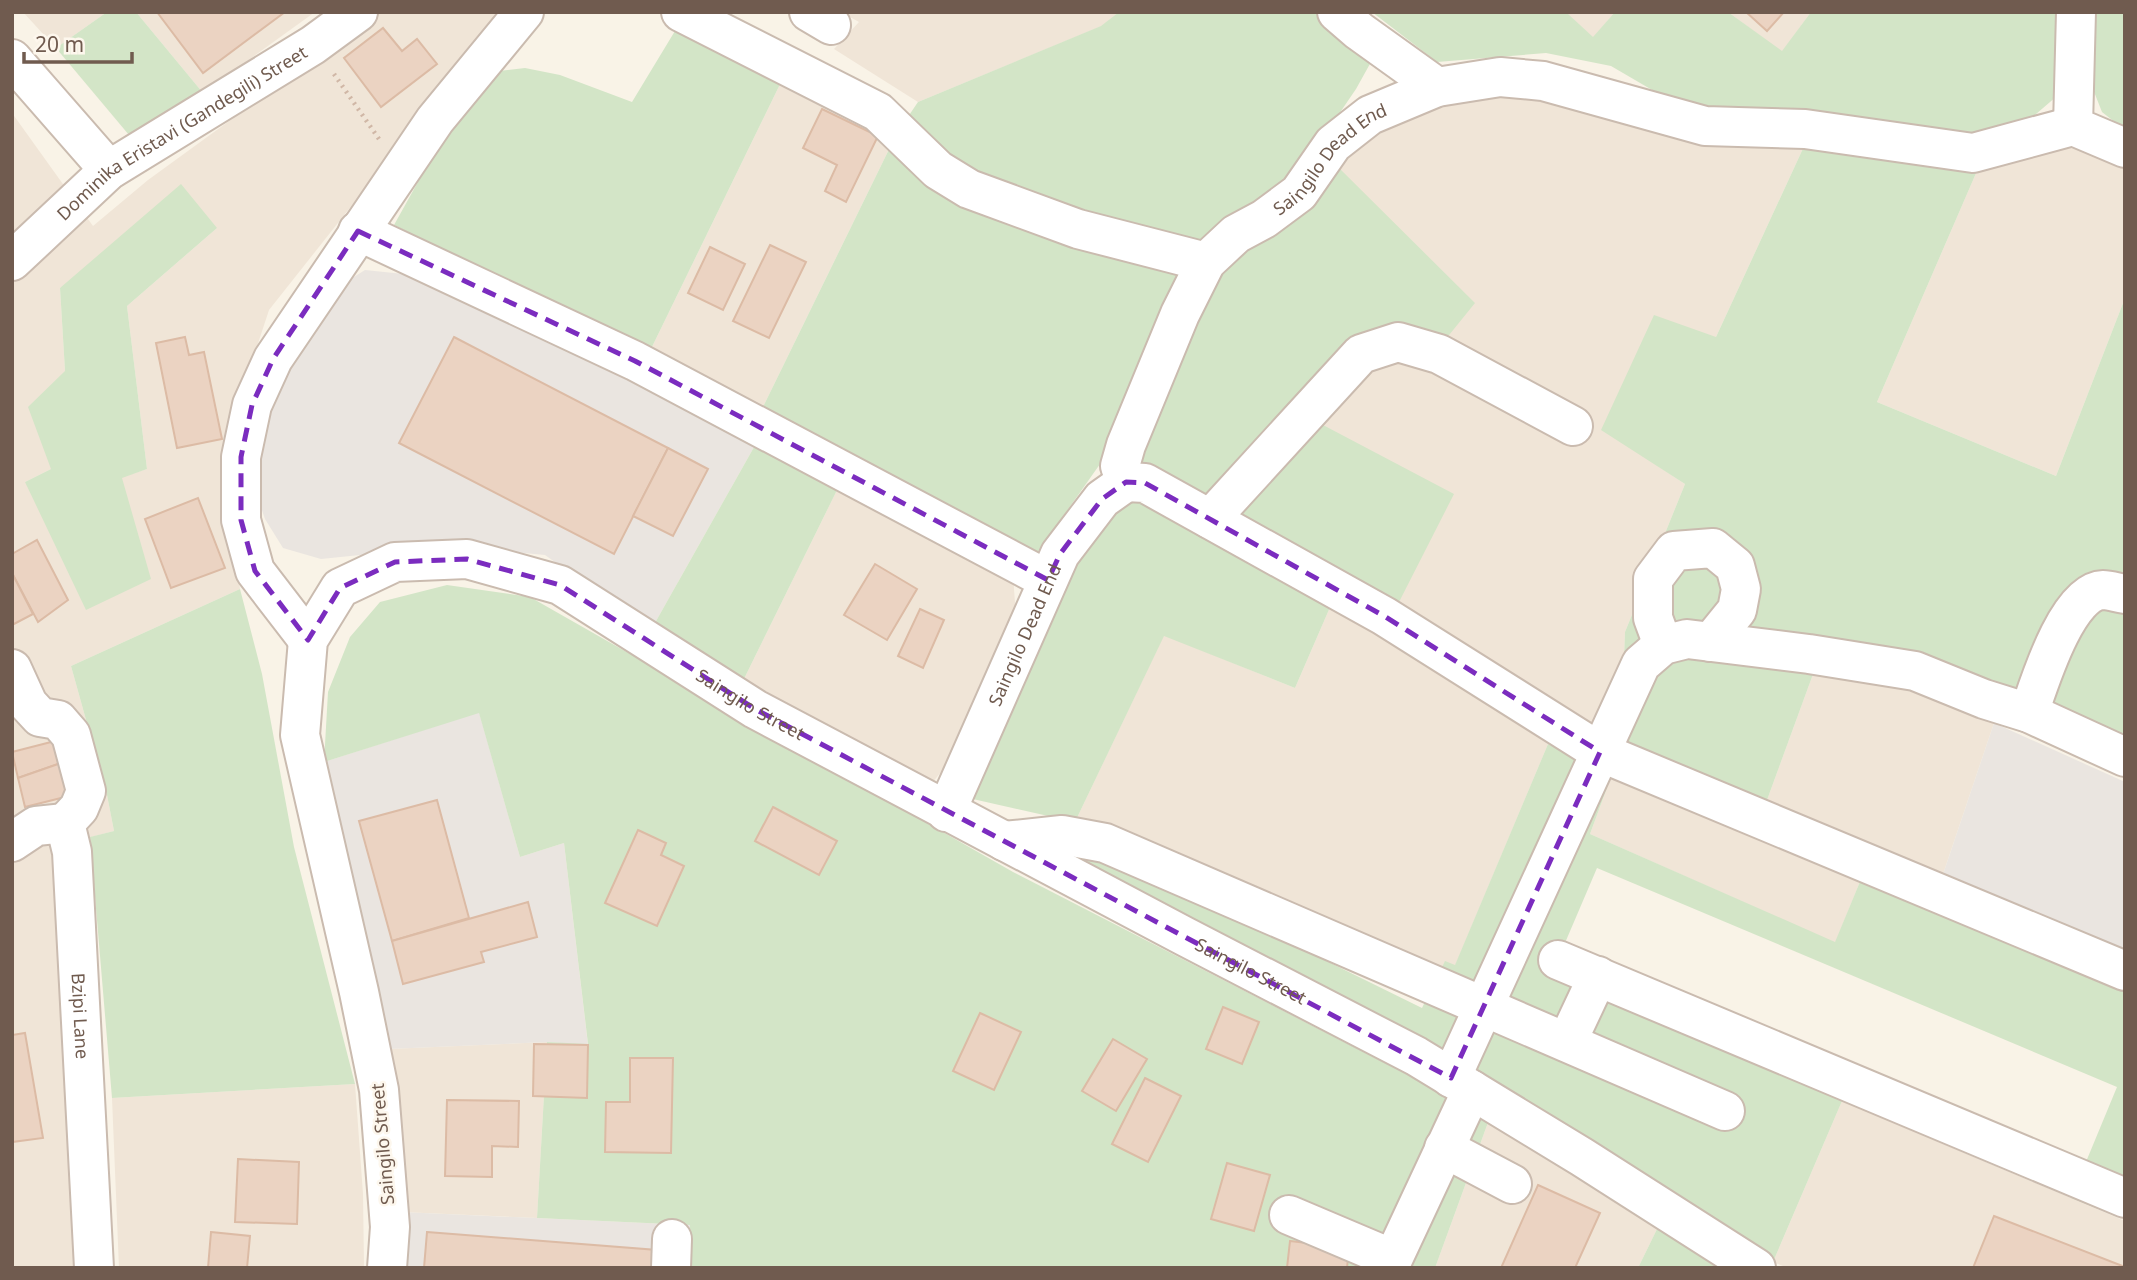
<svg xmlns="http://www.w3.org/2000/svg" width="2137" height="1280" font-family="'Noto Sans',sans-serif">
  <style>
    .residential { fill: #f0e5d7; fill-rule: evenodd }
    .industrial { fill: #eae5e0 }
    .green { fill: #d3e5c7 }
    .building { fill: #ebd3c2; stroke: #dcbba5; stroke-width: 2 }
    .lines { fill: none; stroke-linecap: round; stroke-linejoin: round }
    .minor-casing { stroke: #cabbaf; stroke-width: 42 }
    .path { stroke: #d0b7a6; stroke-width: 4.5; stroke-dasharray: 2 5; stroke-linecap: butt }
    .minor { stroke: #fff; stroke-width: 38 }
    .marked { fill: none; stroke: #7b2cbf; stroke-width: 5; stroke-dasharray: 14 9; stroke-linejoin: round }
    .labels { text-anchor: middle; dominant-baseline: central; stroke-width: 5; stroke-linejoin: round; paint-order: stroke }
    .street-label { font-size: 18px; fill: #705b4f; stroke: #fdf7ed }
  </style>
  <rect width="100%" height="100%" fill="#f9f3e7"/>
  <!-- residential -->
  <g class="residential">
    <polygon points="23,12 107,12 56,48"/>
    <polygon points="136,12 315,12 203,93"/>
    <path d="M379 12H505L269 310 235 413 225 488 240 589 71 666 107 795 114 831 54 847 76 1268H12V113L93 226 148 180ZM217 228 127 306 147 469 122 477 25 482 51 469 65 371 60 288Z"/>
    <polygon points="841,12 1119,12 1102,26 918,102 834,49 859,22"/>
    <polygon points="1566,12 1615,12 1593,38"/>
    <polygon points="1728,12 1811,12 1782,52"/>
    <polygon points="784,76 897,133 761,411 650,351"/>
    <polygon points="1511,86 1806,142 1716,337 1602,429 1685,484 1625,632 1624,658 1594,736 1398,604 1323,425 1358,382 1335,164 1388,96"/>
    <polygon points="2089,148 2125,164 2125,298 2056,476 1877,402 1980,164 2027,149"/>
    <polygon points="841,482 1013,575 1016,617 946,766 932,783 740,687"/>
    <polygon points="1331,605 1432,655 1548,744 1455,966 1445,962 1438,976 1075,822 1164,635 1295,688"/>
    <polygon points="1816,666 1913,681 1994,723 1940,883 1763,811"/>
    <polygon points="1611,777 1864,872 1835,943 1590,834"/>
    <polygon points="547,1042 537,1218 401,1212 389,1049"/>
    <polygon points="355,1084 363,1194 364,1268 119,1268 112,1098"/>
    <polygon points="1842,1101 2125,1221 2125,1268 1788,1268 1773,1262"/>
    <polygon points="1490,1117 1658,1227 1638,1268 1435,1268"/>
  </g>
  <!-- industrial -->
  <g class="industrial">
    <polygon points="365,270 413,275 758,440 651,630 545,555 448,546 321,559 283,548 265,519 255,490 254,453 279,379 343,284"/>
    <polygon points="479,712 520,857 564,843 588,1045 547,1042 389,1049 324,762"/>
    <polygon points="1994,723 2125,782 2125,978 1934,901"/>
    <polygon points="401,1212 690,1225 690,1268 400,1268"/>
  </g>
  <!-- green -->
  <g class="green">
    <polygon points="107,12 136,12 203,93 129,135 56,48"/>
    <polygon points="1119,12 1316,12 1371,62 1356,89 1285,193 1259,207 1214,227 1157,338 1105,457 1035,556 761,411 897,133 918,102 1101,26"/>
    <polygon points="1372,12 1566,12 1593,37 1615,12 1728,12 1782,51 1811,12 2065,12 2057,96 2029,120 1972,145 1709,116 1659,94 1611,66 1546,53 1437,62"/>
    <polygon points="2090,12 2125,12 2125,130 2102,112 2089,79"/>
    <polygon points="678,26 784,76 650,351 394,225 438,146 499,71 525,68 560,75 632,102"/>
    <polygon points="1806,142 1980,164 1877,402 2056,476 2125,298 2125,748 1925,661 1624,658 1625,632 1685,484 1601,430 1654,315 1716,337"/>
    <polygon points="1335,164 1475,303 1424,366 1385,356 1358,382 1323,425 1454,494 1398,604 1134,468 1218,268"/>
    <polygon points="181,184 217,228 127,306 147,469 122,478 151,579 86,610 25,482 51,469 28,407 65,371 60,288"/>
    <polygon points="758,440 841,482 740,687 651,630"/>
    <polygon points="1127,496 1151,499 1331,605 1295,688 1164,636 1075,822 964,797 1085,534"/>
    <polygon points="447,585 530,597 1013,872 1490,1117 1435,1268 690,1268 690,1225 537,1218 547,1042 588,1044 564,843 520,857 479,713 324,762 328,692 350,637 380,602"/>
    <polygon points="240,589 262,674 294,847 355,1084 112,1098 90,837 114,831 107,795 71,666"/>
    <polygon points="1721,655 1816,666 1763,811 1615,746 1646,684 1681,658"/>
    <polygon points="1548,744 1611,777 1590,834 1835,942 1864,872 2125,978 2125,1188 2110,1181 2098,1209 2071,1198 2117,1087 1597,868 1550,978 1842,1101 1773,1262 1725,1237 1546,1112 1413,1032 1051,847 1156,877 1422,1008 1445,961 1455,965"/>
    <polygon points="1658,1227 1717,1268 1638,1268"/>
  </g>
  <!-- building -->
  <g class="building">
    <polygon points="157,12 285,12 203,73"/>
    <polygon points="1746,12 1784,12 1767,31"/>
    <polygon points="383,28 402,51 417,39 437,64 381,107 344,58"/>
    <polygon points="822,109 878,136 846,202 825,191 837,165 803,148"/>
    <polygon points="770,245 806,262 769,338 733,321"/>
    <polygon points="710,247 745,264 723,310 688,293"/>
    <polygon points="185,337 189,355 204,352 222,439 177,448 156,343"/>
    <polygon points="454,337 668,448 614,554 399,443"/>
    <polygon points="668,448 708,469 673,536 633,516"/>
    <polygon points="198,498 225,568 171,588 145,519"/>
    <polygon points="37,540 68,600 38,622 12,573 12,554"/>
    <polygon points="875,564 917,589 887,640 844,615"/>
    <polygon points="12,573 33,614 12,625"/>
    <polygon points="920,609 944,620 923,668 898,656"/>
    <polygon points="55,741 61,763 18,778 12,752"/>
    <polygon points="61,763 69,796 25,807 18,778"/>
    <polygon points="437,800 469,918 392,941 359,821"/>
    <polygon points="773,807 837,841 819,875 755,841"/>
    <polygon points="638,830 666,843 661,855 684,866 657,926 605,903"/>
    <polygon points="528,902 537,937 481,952 484,962 403,984 392,941"/>
    <polygon points="1223,1007 1259,1022 1242,1064 1206,1049"/>
    <polygon points="980,1013 1021,1032 994,1090 953,1071"/>
    <polygon points="25,1033 43,1138 12,1142 12,1035"/>
    <polygon points="1113,1039 1147,1059 1116,1111 1082,1091"/>
    <polygon points="534,1044 588,1045 587,1098 533,1096"/>
    <polygon points="630,1058 673,1058 671,1153 605,1152 606,1102 630,1102"/>
    <polygon points="1145,1078 1181,1096 1148,1162 1112,1144"/>
    <polygon points="447,1100 519,1101 518,1147 492,1146 492,1177 445,1176"/>
    <polygon points="238,1159 299,1162 297,1224 235,1222"/>
    <polygon points="1227,1163 1270,1175 1254,1231 1211,1219"/>
    <polygon points="1538,1185 1600,1213 1575,1268 1501,1268"/>
    <polygon points="1994,1216 2125,1267 2125,1268 1973,1268"/>
    <polygon points="211,1232 250,1236 247,1268 208,1268"/>
    <polygon points="427,1232 657,1250 655,1268 424,1268"/>
    <polygon points="1290,1241 1349,1248 1347,1268 1287,1268"/>
  </g>
  <g class="lines">
    <!-- minor casing -->
    <g class="minor-casing">
      <g id="minor">
        <polyline points="681,12 878,112 938,170 969,189 1078,229 1206,262"/>
        <polyline points="809,12 831,25"/>
        <polyline points="1337,12 1359,31 1437,87"/>
        <polyline points="2076,12 2073,126 2125,148"/>
        <polyline points="12,59 109,170"/>
        <polyline points="358,231 635,361 1048,580"/>
        <path id="s1" d="M12 261 109 170 313 45 358 12"/>
        <path id="s2" d="M1126 482 1120 466 1126 445 1180 314 1206 262 1236 234 1264 219 1299 193 1333 144 1370 115 1437 87 1500 77 1543 81 1705 126 1805 129 1973 153 2073 126"/>
        <polyline points="1126,482 1145,483 1384,616 1600,752 2125,971"/>
        <polyline points="1210,519 1361,354 1398,342 1439,354 1573,426"/>
        <polyline points="308,640 255,571 241,520 241,457 252,405 273,359 435,120 524,12"/>
        <polyline points="1663,645 1653,618 1653,579 1674,551 1713,548 1735,566 1741,589 1737,610 1711,642"/>
        <polyline points="12,669 28,704 40,717 58,720 71,735 86,791 79,808 65,823"/>
        <path d="M2029 713C2039 684 2067 591 2103 590 2110 590 2118 593 2125 594"/>
        <path id="s3" d="M946 812 1060 554 1102 499 1126 482"/>
        <path id="s4" d="M65 823 72 852 94 1268"/>
        <polyline points="1004,841 1062,835 1105,843 1725,1111"/>
        <polyline points="12,842 36,826 65,823"/>
        <polyline points="1558,960 2125,1198"/>
        <polyline points="1567,1042 1598,976"/>
        <polyline points="1451,1078 1641,664 1663,645 1687,639 1809,654 1915,671 1984,699 2029,713 2125,757"/>
        <polyline points="1444,1148 1512,1184"/>
        <polyline points="1289,1215 1393,1259 1472,1090"/>
        <path id="s5" d="M387 1268 390 1227 379 1090 359 992 300 735 308 640 340 588 395 562 467 559 560 585 755 709 1184 936 1416 1056 1582 1157 1756 1268"/>
        <polyline points="671,1268 672,1239"/>
      </g>
    </g>
    <!-- path -->
    <polyline class="path" points="334,74 379,139"/>
    <!-- minor -->
    <use href="#minor" class="minor"/>
  </g>
  <!-- marked area -->
  <path class="marked" d="M358 231 635 361 1048 580 1060 554 1102 499 1126 482 1145 483 1384 616 1600 752 1451 1078 755 709 560 585 467 559 395 562 340 588 308 640 255 571 241 520V457L252 405 273 359Z"/>
  <g class="labels">
    <!-- street labels -->
    <g class="street-label">
      <text stroke="none"><textPath href="#s1" startOffset="214">Dominika Eristavi (Gandegili) Street</textPath></text>
      <text stroke="none"><textPath href="#s2" startOffset="402">Saingilo Dead End</textPath></text>
      <text stroke="none"><textPath href="#s3" startOffset="194">Saingilo Dead End</textPath></text>
      <text stroke="none"><textPath href="#s5" startOffset="1153">Saingilo Street</textPath></text>
      <text stroke="none"><textPath href="#s5" startOffset="1720">Saingilo Street</textPath></text>
      <text stroke="none"><textPath href="#s4" startOffset="194">Bzipi Lane</textPath></text>
      <text transform="translate(382 1144) rotate(-95)">Saingilo Street</text>
    </g>
  </g>
  <!-- border -->
  <rect width="2137" height="1280" fill="none" stroke="#705b4f" stroke-width="28"/>
  <!-- scale -->
  <path d="M24 52v10h108v-10" fill="none" stroke="#705b4f" stroke-width="3.5"/>
  <text x="35" y="52" font-size="21" fill="#705b4f" stroke="#fdf7ed" stroke-width="5" paint-order="stroke">20 m</text>
</svg>
